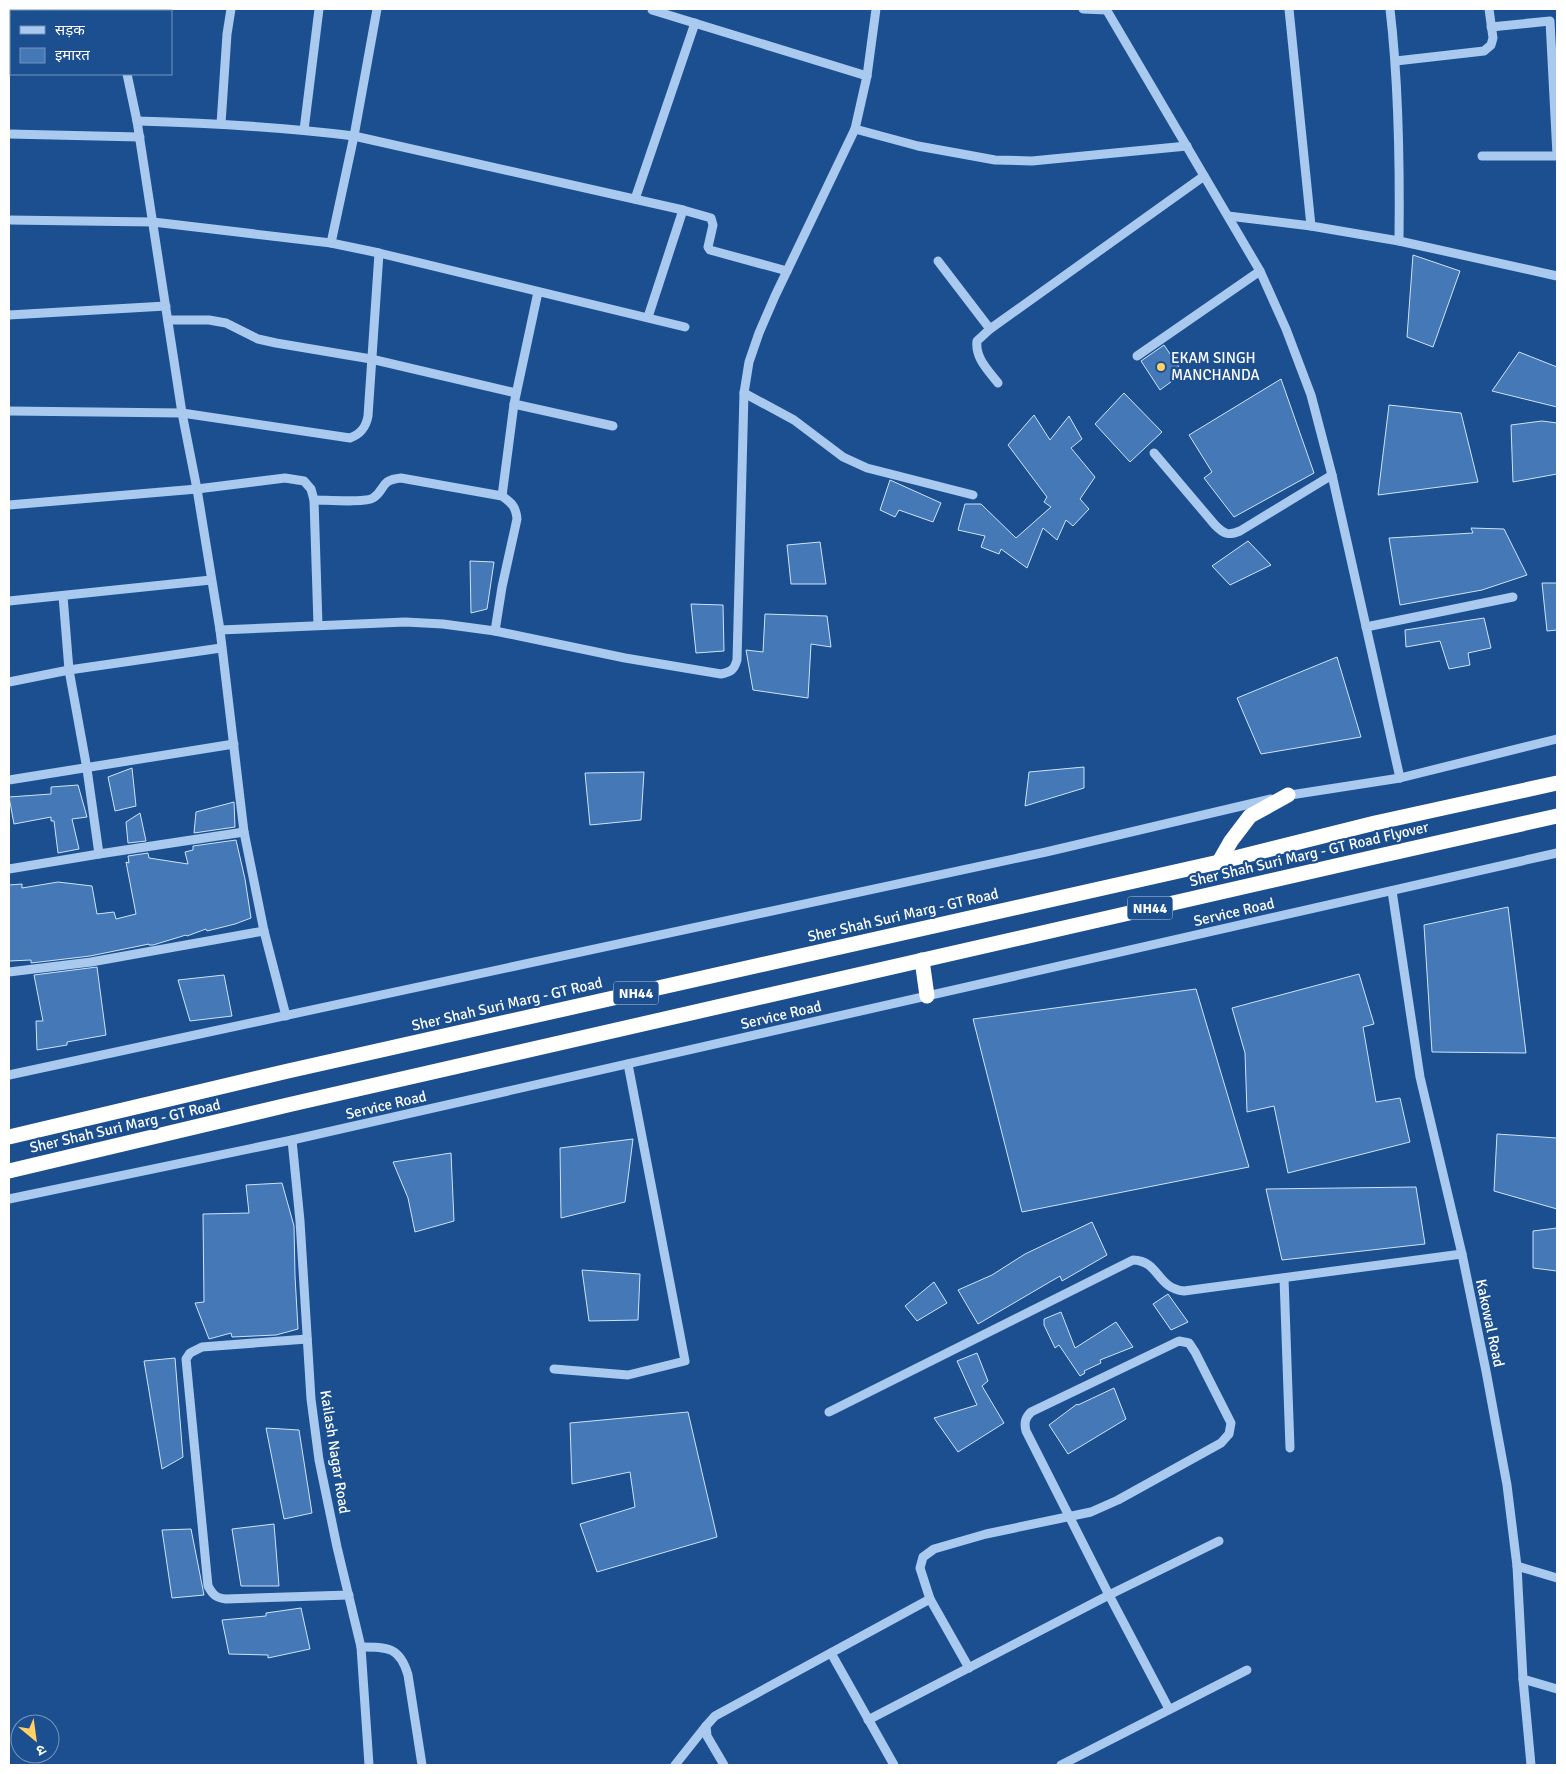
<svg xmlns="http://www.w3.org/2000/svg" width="1566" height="1774" font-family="Signika,'Noto Sans Devanagari',sans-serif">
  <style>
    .building { fill: #4478b7; stroke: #cfe3fa }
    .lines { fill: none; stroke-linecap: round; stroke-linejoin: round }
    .minor { stroke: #a9c9ee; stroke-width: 9 }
    .highway { stroke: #fff; stroke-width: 15 }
    .poi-dot { fill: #ffd166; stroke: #1b4f8f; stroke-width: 2 }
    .labels { text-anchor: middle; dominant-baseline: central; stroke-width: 4.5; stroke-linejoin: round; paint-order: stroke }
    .shield { fill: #1b4f8f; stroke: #bbcadd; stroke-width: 1 }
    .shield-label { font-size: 14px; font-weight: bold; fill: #fff }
    .poi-label { font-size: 15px; fill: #fff; stroke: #1b4f8f; text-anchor: start }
    .street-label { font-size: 15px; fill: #fff; stroke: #1b4f8f }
  </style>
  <rect width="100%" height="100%" fill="#1b4f8f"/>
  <!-- building -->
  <g class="building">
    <polygon points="1413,255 1460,271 1433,347 1407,337"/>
    <polygon points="1164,345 1183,373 1160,390 1141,361"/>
    <polygon points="1519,352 1557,367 1557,407 1492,391"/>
    <polygon points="1281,379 1314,473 1234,517 1204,478 1212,472 1189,435"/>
    <polygon points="1124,393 1162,432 1130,462 1095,424"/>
    <polygon points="1389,405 1461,413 1478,482 1378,495"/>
    <polygon points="1034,415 1050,440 1069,416 1082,439 1071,448 1095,477 1080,499 1089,509 1073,526 1066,520 1057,540 1043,528 1027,568 1001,549 999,554 981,547 985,536 958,530 965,504 981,504 1016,538 1051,507 1044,502 1047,497 1008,445"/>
    <polygon points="1542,421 1557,423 1557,474 1513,482 1511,425"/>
    <polygon points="890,480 941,503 933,522 899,510 895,517 880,510"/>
    <polygon points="1471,528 1504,529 1527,575 1482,590 1400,605 1389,538 1473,533"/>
    <polygon points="1248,541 1271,565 1230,585 1212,566"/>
    <polygon points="820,542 826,584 791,584 787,545"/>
    <polygon points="470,561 494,562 487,609 471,613"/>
    <polygon points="1542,583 1557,583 1557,630 1547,631"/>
    <polygon points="691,604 723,605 724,651 696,653"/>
    <polygon points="765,614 827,616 831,647 811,644 808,698 753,690 746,650 763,652"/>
    <polygon points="1484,618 1491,648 1468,653 1470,665 1449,669 1440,641 1406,647 1405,630"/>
    <polygon points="1337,657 1361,737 1261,754 1237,698"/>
    <polygon points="1084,767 1084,788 1025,806 1029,772"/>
    <polygon points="132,768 136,806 115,811 108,777"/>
    <polygon points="644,772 641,820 590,825 585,773"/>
    <polygon points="78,785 87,817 72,819 79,849 58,853 54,821 51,821 51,817 14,824 9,797 51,794 51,787"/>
    <polygon points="234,802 235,827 194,833 196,812"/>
    <polygon points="140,813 146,841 128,843 126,822"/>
    <polygon points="236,840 245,879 251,918 235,924 207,931 206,929 187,936 186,935 153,945 149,945 149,944 90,956 31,963 31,960 9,961 9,885 22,884 22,888 58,882 92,886 97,914 114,912 116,919 136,914 126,862 129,863 128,856 148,853 149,858 188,864 185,852 193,850 193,846"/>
    <polygon points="1508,907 1526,1053 1432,1052 1424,925"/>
    <polygon points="97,967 106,1035 67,1042 67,1045 37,1050 36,1021 43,1021 34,975"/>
    <polygon points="1359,974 1374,1024 1363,1027 1376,1102 1400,1098 1410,1142 1288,1173 1274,1106 1247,1112 1245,1053 1232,1008"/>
    <polygon points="224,975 232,1016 190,1021 178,980"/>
    <polygon points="1196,989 1249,1167 1022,1212 973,1019"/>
    <polygon points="1497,1134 1557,1138 1557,1209 1494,1191"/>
    <polygon points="633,1139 625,1202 561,1218 560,1148"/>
    <polygon points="451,1153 454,1221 415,1232 408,1198 393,1162"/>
    <polygon points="282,1183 294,1226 295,1276 298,1329 276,1335 232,1337 231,1333 209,1339 195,1303 204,1302 203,1214 249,1213 246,1185"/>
    <polygon points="1416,1187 1425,1244 1282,1260 1266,1189"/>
    <polygon points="1092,1222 1107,1255 1062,1281 1060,1276 978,1324 958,1290 992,1275 1025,1254"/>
    <polygon points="1557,1228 1557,1271 1533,1268 1533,1231"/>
    <polygon points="582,1270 640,1274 638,1320 589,1321"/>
    <polygon points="934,1282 947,1303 917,1321 905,1306"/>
    <polygon points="1168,1294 1188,1322 1171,1330 1153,1304"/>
    <polygon points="1061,1312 1075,1348 1116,1322 1133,1347 1100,1360 1101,1363 1084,1371 1085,1373 1080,1376 1059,1345 1055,1348 1044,1325 1044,1319"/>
    <polygon points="977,1353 988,1381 982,1386 1004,1423 958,1452 934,1418 977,1405 957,1361"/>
    <polygon points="175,1358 183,1457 162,1469 144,1361"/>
    <polygon points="1114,1388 1126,1419 1068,1454 1049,1425 1077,1404 1078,1405"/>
    <polygon points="688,1412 717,1537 597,1572 580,1524 635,1507 630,1472 572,1484 570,1423"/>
    <polygon points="266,1428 299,1430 312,1513 284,1519"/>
    <polygon points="274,1524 279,1586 241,1586 232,1529"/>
    <polygon points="191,1529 204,1595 172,1598 162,1530"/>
    <polygon points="301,1608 310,1649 268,1658 268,1655 229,1654 222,1620 266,1616 266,1613"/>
  </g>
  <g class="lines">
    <!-- minor -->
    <g class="minor">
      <polyline points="114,9 115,11"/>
      <polyline points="1083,9 1107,10"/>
      <polyline points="1106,9 1260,271 1286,329 1311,395 1332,475 1400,778"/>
      <polyline points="1289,9 1311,226"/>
      <path d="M1390 9C1399 86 1400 163 1399 241"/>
      <polyline points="652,10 867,76"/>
      <polyline points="1491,27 1550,21 1557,155"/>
      <polyline points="9,40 11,40"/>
      <polyline points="1396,61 1484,51 1491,45 1493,38 1489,9"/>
      <polyline points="127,74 137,121 182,413 197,489 220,630 244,832 264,931 286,1016"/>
      <path d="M137 121C210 123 282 127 354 136L683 210 711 218 713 225 708 247 710 250 787 271"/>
      <polyline points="221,124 227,34 231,9"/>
      <polyline points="855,129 918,146 995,160 1032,161 1187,146"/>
      <polyline points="304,130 319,9"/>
      <polyline points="9,134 140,137"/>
      <polyline points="1482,156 1557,156"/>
      <polyline points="635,199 695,23"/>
      <polyline points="1228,216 1311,226 1399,241 1557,276"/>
      <polyline points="9,220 153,222 331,243 379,253 685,327"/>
      <polyline points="331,243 354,136 377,9"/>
      <polyline points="938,261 990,329"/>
      <polyline points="9,315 166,306"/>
      <polyline points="648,317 683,210"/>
      <polyline points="168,320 209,320 226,323 258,339 276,343 371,359 516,393"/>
      <polyline points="1137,356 1260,271"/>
      <path d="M998 383C988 370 975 358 977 341L990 329 1204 176"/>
      <polyline points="744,393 794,420 843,457 867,468 973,495"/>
      <polyline points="514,404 613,426"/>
      <path d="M9 411 182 413 350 438C361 434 366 427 368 416L379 253"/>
      <path d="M1154 453 1215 525C1224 534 1228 536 1240 531L1332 475"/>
      <polyline points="502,496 514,404 538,292"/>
      <path d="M314 500C326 500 365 503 373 498 386 490 379 480 401 478L502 496C512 503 516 507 517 519L502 587 495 631"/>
      <polyline points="9,505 197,489 285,478 304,481 311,489 314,500 318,625"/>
      <polyline points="63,596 69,670 87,769 99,854 244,832"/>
      <polyline points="9,601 211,580"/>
      <polyline points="1366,627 1513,597"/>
      <path d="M220 630 405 622 443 624 495 631 625 658 721 674C731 672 734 670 737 660L744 393 749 362 759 333 775 296 855 129 867 76 876 9"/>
      <polyline points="9,682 69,670 221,648"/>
      <polyline points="9,780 234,744"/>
      <polyline points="1284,796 1400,778 1557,739"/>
      <polyline points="9,869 99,854"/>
      <polyline points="1392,891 1420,1077 1462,1254 1486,1371 1507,1485 1517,1566 1523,1679 1531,1765"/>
      <polyline points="9,972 91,962 264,931"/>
      <polyline points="9,1075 1046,852 1271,799"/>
      <polyline points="292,1140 300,1221 311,1399 319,1460 337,1547 361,1647 369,1765"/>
      <polyline points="9,1199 292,1140 1557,853"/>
      <polyline points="1284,1278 1290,1448"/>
      <path d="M307 1339 202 1347 190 1353 186 1359 208 1586C213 1595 216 1598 226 1599L349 1595"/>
      <polyline points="554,1369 628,1375 685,1361 628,1064"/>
      <path d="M829 1412 1133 1260C1160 1261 1156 1288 1184 1291L1462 1254"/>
      <polyline points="1517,1566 1557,1578"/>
      <path d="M361 1647C388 1647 400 1647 408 1675L422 1765"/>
      <polyline points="831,1653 894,1765"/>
      <path d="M969 1668 930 1599 920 1568 923 1557 934 1549 986 1534 1091 1512 1118 1500 1221 1443 1229 1434 1231 1423 1195 1352 1189 1343 1179 1341 1031 1412C1025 1418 1024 1423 1026 1431L1109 1595 1169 1709"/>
      <polyline points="1523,1679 1557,1689"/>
      <polyline points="868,1720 1109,1595 1219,1541"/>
      <polyline points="706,1726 707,1736 724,1765"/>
      <polyline points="675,1765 706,1726 715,1716 930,1599"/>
      <polyline points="1061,1765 1247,1670"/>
    </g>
    <!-- highway -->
    <g class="highway">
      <polyline points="1219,862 1231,841 1250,816 1288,795"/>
      <polyline points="922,960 927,996"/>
      <polyline points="9,1137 288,1071 1219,862 1375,823 1557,783"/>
      <polyline points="9,1171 292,1104 1379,856 1557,816"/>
    </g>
  </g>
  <!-- markers -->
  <circle class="poi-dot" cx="1161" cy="367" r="5"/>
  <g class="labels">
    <!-- shield labels -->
    <g class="shield">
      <rect x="1127.5" y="896.5" width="45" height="23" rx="4"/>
      <rect x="613.5" y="981.5" width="45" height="23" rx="4"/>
    </g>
    <g class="shield-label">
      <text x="1150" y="908">NH44</text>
      <text x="636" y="993">NH44</text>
    </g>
    <!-- poi labels -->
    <g class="poi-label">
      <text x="1171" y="358">EKAM SINGH<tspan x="1171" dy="17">MANCHANDA</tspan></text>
    </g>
    <!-- street labels -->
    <g class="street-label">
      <text transform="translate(1309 854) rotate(-13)">Sher Shah Suri Marg - GT Road Flyover</text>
      <text transform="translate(1234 912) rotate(-13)">Service Road</text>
      <text transform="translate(903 915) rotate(-13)">Sher Shah Suri Marg - GT Road</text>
      <text transform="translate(507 1004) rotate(-13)">Sher Shah Suri Marg - GT Road</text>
      <text transform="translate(781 1015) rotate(-13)">Service Road</text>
      <text transform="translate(386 1105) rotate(-13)">Service Road</text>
      <text transform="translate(125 1126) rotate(-13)">Sher Shah Suri Marg - GT Road</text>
      <text transform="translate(1490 1323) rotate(78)">Kakowal Road</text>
      <text transform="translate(335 1452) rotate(81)">Kailash Nagar Road</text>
    </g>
  </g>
  <!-- border -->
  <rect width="1566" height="1774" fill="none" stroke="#ffffff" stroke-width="20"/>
  <!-- legend -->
  <rect x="10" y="10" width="162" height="65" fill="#1b4f8f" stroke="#7695bc"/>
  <rect x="20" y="26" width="25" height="8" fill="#a9c9ee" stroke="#7695bc"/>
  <text x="55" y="35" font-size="15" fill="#ffffff">सड़क</text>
  <rect x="20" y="48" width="25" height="15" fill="#4478b7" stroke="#7695bc"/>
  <text x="55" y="60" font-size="15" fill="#ffffff">इमारत</text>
  <!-- north arrow -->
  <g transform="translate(35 1739) rotate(151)"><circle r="24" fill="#1b4f8f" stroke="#7695bc"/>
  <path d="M0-4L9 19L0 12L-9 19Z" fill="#ffd166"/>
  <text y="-8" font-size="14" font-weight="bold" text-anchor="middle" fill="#ffffff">उ</text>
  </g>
</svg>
